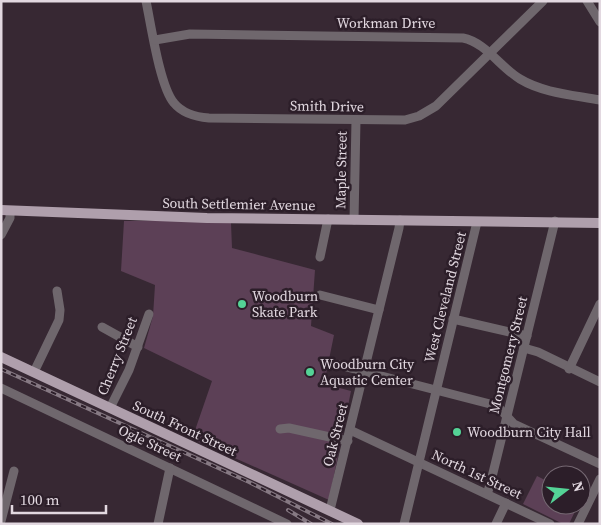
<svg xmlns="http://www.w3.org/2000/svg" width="601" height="525" font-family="'Source Serif 4',serif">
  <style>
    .green { fill: #5c4056 }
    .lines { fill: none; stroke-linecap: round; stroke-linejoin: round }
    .minor { stroke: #6f676d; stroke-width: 9 }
    .major { stroke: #af9fac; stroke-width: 10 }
    .rail-casing { stroke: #867983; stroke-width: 4 }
    .rail { stroke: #2c1e29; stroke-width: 2; stroke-dasharray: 5.5; stroke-linecap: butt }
    .poi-dot { fill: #54d396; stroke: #2c1e29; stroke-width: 2 }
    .labels { text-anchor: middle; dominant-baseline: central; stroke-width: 5; stroke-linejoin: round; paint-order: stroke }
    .street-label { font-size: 14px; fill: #e2d8e0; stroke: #2c1e29 }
    .poi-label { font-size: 14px; fill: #e2d8e0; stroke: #2c1e29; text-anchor: start }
  </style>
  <rect width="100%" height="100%" fill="#372833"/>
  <!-- green -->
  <g class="green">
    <polygon points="124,221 197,221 231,223 232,248 315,270 311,326 334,335 324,384 351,391 329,500 192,439 212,381 144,348 153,316 155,285 121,271"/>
    <polygon points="537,476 551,483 551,505 578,505 569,524 563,524 523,504"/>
  </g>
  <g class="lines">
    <!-- minor -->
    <g class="minor">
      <path d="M146 1C151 25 160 87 174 103 183 114 196 117 209 118L405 120 419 116 436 106 543 1"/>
      <polyline points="587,1 600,22"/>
      <path d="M155 40 190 34 463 38C485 42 501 68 520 79 543 93 574 95 600 100"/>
      <polyline points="354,220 356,120"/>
      <polyline points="1,235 10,218 10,211"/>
      <polyline points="320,257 328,219"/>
      <polyline points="320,295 379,310"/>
      <polyline points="453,319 527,336"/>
      <polyline points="102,327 138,347"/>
      <polyline points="524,348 538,352 600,382"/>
      <polyline points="331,363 494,405 499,408 514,424 600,464"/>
      <polyline points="569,369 600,304"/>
      <polyline points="34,372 59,320 60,310 57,291"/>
      <polyline points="1,388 287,524"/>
      <polyline points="110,408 129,370 149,314"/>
      <polyline points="280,429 289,428 348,441"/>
      <polyline points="350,430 550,524"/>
      <polyline points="487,494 490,485 555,221"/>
      <polyline points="330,510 399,228 400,220"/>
      <polyline points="1,521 14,471"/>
      <polyline points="158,524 170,468"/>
      <polyline points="404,524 477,222"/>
      <polyline points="496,524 506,503"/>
      <polyline points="578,524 600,479"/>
    </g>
    <!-- major -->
    <g class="major">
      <polyline points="1,210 207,218 600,223"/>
      <polyline points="1,357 358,524"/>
    </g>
    <!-- rail casing -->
    <g class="rail-casing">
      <g id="rail">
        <polyline points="1,369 249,482 332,524"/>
        <polyline points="288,510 311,524"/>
      </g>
    </g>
    <!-- rail -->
    <use href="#rail" class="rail"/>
  </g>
  <!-- markers -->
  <g class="poi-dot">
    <circle cx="242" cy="304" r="5"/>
    <circle cx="310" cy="372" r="5"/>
    <circle cx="457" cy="432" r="5"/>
  </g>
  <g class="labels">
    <!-- street labels -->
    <g class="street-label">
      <text x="386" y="23">Workman Drive</text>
      <text transform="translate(327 106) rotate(1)">Smith Drive</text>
      <text transform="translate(341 170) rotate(-89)">Maple Street</text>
      <text transform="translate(239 204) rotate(1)">South Settlemier Avenue</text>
      <text transform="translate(445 297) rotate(-76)">West Cleveland Street</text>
      <text transform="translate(508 355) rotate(-76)">Montgomery Street</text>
      <text transform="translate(117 356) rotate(-68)">Cherry Street</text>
      <text transform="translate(185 428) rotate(25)">South Front Street</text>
      <text transform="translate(335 435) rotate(-76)">Oak Street</text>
      <text transform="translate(150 443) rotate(25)">Ogle Street</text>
      <text transform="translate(477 474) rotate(25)">North 1st Street</text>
    </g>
    <!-- poi labels -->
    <g class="poi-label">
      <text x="252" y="296">Woodburn<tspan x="252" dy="16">Skate Park</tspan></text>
      <text x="320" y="364">Woodburn City<tspan x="320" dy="16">Aquatic Center</tspan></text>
      <text x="467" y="432">Woodburn City Hall</text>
    </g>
  </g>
  <!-- border -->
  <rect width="601" height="525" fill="none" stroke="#e2d8e0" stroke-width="5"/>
  <!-- north arrow -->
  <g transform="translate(566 490) rotate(74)"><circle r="24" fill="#2c1e29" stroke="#756872"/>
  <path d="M0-4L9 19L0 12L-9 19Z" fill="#54d396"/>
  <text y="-8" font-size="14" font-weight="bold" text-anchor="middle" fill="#e2d8e0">N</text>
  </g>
  <!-- scale -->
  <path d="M12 505v8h94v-8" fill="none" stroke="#e2d8e0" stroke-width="2.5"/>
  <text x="20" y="505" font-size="15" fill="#e2d8e0" stroke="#2c1e29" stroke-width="4" paint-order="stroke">100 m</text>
</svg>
